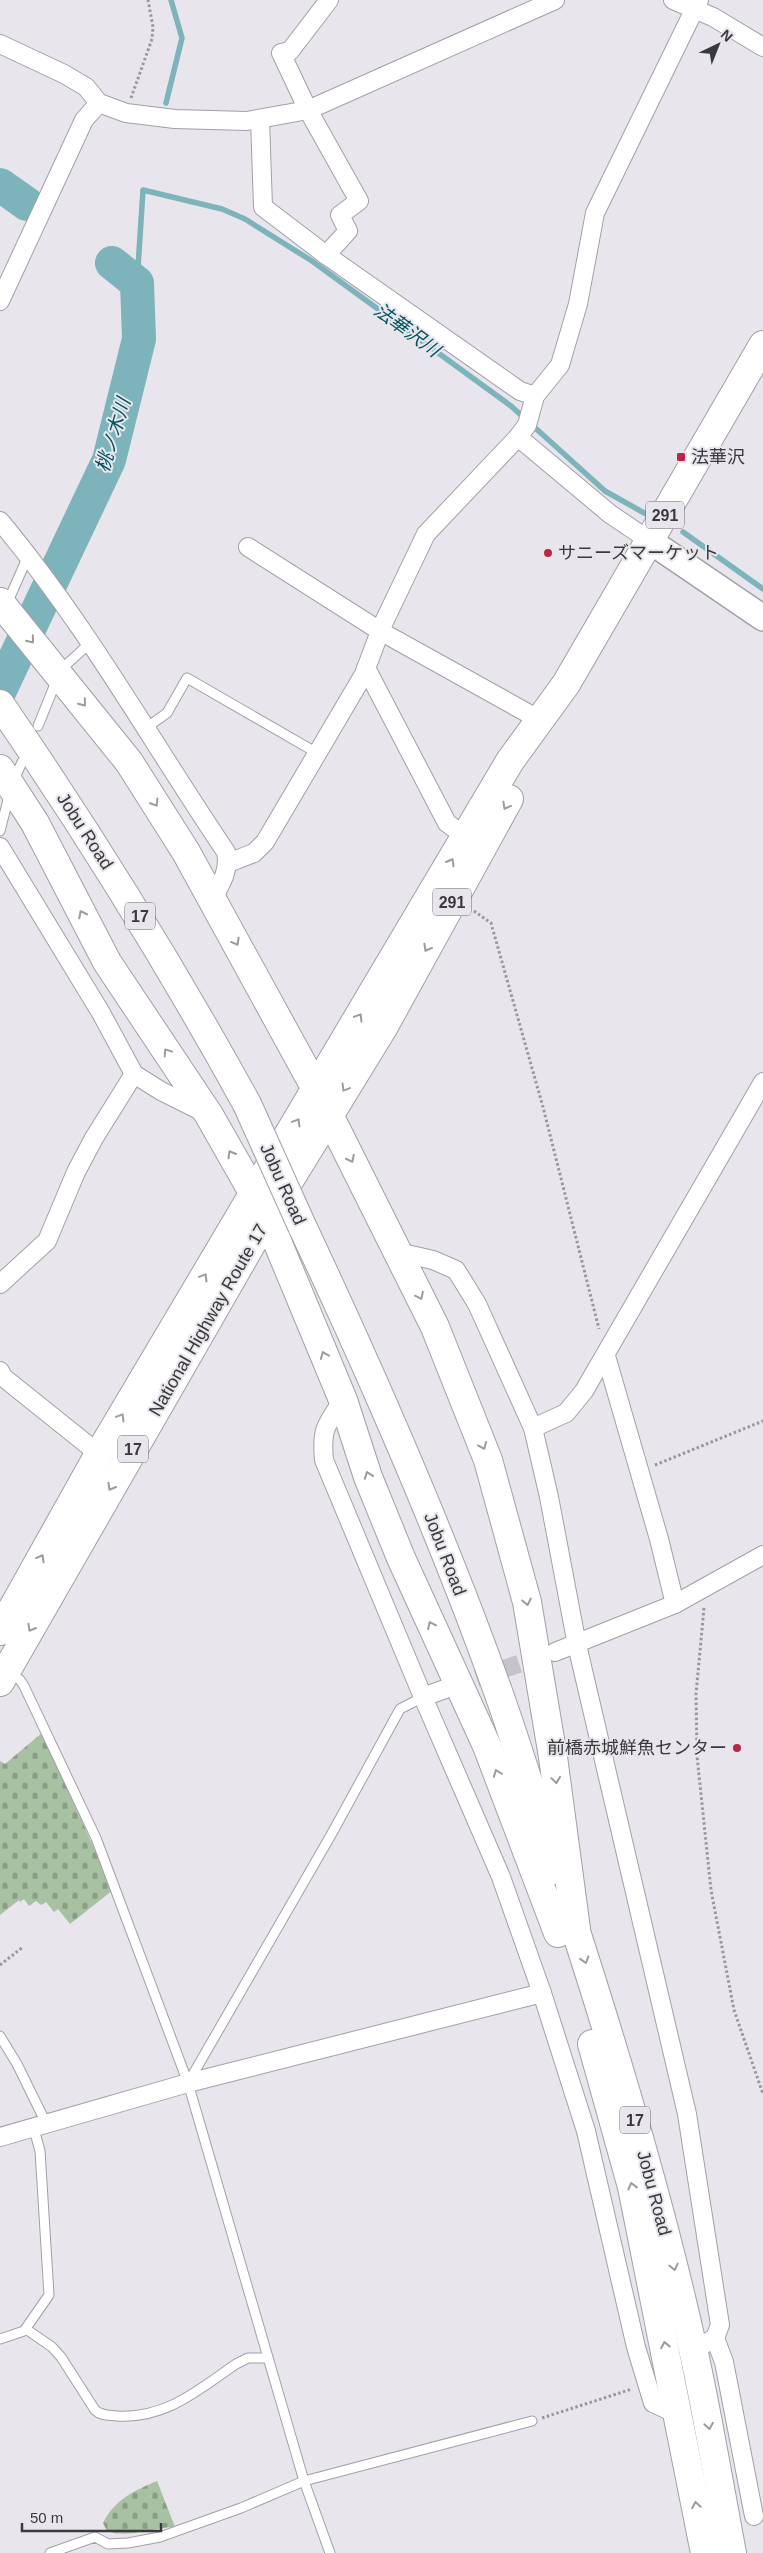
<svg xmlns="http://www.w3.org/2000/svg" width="763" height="2553" font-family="Arial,'Noto Sans JP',sans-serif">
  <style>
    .cemetery { fill: url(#cemetery-stones) }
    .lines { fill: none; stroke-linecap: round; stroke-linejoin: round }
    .stream { stroke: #7db4bb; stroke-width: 5.5 }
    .river { stroke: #7db4bb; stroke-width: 34 }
    .street-tunnel { stroke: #c5c3c9; stroke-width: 18; stroke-dasharray: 18 9; stroke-linecap: butt }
    .lane-casing { stroke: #a39fa6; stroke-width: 11 }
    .street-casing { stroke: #a39fa6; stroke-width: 20 }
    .secondary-casing { stroke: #a39fa6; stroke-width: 28 }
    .highway-casing { stroke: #a39fa6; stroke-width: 30 }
    .path { stroke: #99979c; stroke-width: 3; stroke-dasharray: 2.5 2.5; stroke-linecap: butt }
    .lane { stroke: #fff; stroke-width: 9 }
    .street { stroke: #fff; stroke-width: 18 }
    .secondary { stroke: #fff; stroke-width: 25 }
    .highway { stroke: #fff; stroke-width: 28 }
    .highway-bridge-casing { stroke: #a39fa6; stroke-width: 30; stroke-linecap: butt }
    .highway-bridge { stroke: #fff; stroke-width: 28 }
    .oneway { stroke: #9c9c9e }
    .poi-dot { fill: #b82746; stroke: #e8e5ec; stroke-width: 2 }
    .labels { text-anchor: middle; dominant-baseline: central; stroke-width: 4; stroke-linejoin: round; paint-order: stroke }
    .shield { fill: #e8e5ec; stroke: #6e6d71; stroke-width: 1 }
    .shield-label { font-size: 16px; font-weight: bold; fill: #3a393c }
    .poi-label { font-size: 18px; fill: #3a393c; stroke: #e8e5ec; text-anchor: start }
    .street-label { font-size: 18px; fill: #3a393c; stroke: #e8e5ec }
    .water-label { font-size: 19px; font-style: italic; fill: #00565e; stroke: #e8e5ec }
  </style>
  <defs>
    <pattern id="cemetery-stones" width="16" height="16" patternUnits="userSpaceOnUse" patternTransform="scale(1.25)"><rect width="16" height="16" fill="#a7c1a2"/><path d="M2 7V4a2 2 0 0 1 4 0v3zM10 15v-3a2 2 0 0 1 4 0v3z" fill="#899e85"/></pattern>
  </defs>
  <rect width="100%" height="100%" fill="#e8e5ec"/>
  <!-- cemetery -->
  <g class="cemetery">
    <polygon points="42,1733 113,1890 70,1924 58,1909 54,1912 46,1902 41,1905 36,1901 29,1906 24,1899 20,1902 19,1900 0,1915 0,1761 5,1764"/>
    <path d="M157 2481 175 2527C153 2527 128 2539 107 2531L103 2523C115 2499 134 2491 157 2481Z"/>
  </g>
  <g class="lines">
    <!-- stream -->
    <g class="stream">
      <polyline points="166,103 182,38 171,0"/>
      <polyline points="137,283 143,190 222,209 245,219 312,261 511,406 605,491 646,514"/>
      <polyline points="683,532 763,589"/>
    </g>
    <!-- river -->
    <g class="river">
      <polyline points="0,185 27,204"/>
      <polyline points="0,690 109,460 139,339 137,283 112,263"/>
    </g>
    <!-- street-tunnel -->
    <polyline class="street-tunnel" points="451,1687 545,1655"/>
    <!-- lane casing -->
    <g class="lane-casing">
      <g id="lane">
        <polyline points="10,597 28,556"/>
        <polyline points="67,664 91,642"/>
        <polyline points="38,726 55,684"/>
        <polyline points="146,728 167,713 187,678 317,753"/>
        <polyline points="14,780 22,762"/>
        <polyline points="0,831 9,796"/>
        <polyline points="9,1673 20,1680 24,1686 96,1838 188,2083 304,2481 330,2553"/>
        <polyline points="0,2036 17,2064 47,2125"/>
        <polyline points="188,2083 331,1835 400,1709 423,1697"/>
        <path d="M26 2329 52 2347 61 2357 95 2410C101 2416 109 2415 117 2416 166 2419 198 2390 236 2364L248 2358H267"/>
        <polyline points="0,2339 24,2331 49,2295 40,2151 34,2129"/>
        <polyline points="50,2553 95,2537 108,2544 128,2543 160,2537 241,2508 304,2481 532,2421"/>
      </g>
    </g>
    <!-- street casing -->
    <g class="street-casing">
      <g id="street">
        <polyline points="329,0 290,51 281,53 308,110 359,201 340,215 348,231 326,255 520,391 535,396"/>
        <polyline points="673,0 713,17 763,47"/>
        <polyline points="0,44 64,74 86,87 99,103 126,113 175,119 247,121 308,110 555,0"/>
        <polyline points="260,119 263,207 326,255"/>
        <polyline points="0,301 84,120 99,103"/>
        <polyline points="518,437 610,514 650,541"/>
        <path d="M0 521C86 624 151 741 226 852 230 870 221 884 212 900"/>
        <polyline points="248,547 380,631 540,720"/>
        <polyline points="366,668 447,823 466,837"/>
        <polyline points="0,847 101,1013 134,1074 161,1091 205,1113"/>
        <polyline points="228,863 254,853 265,842 364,674 382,626 426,534 518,437 527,425 535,396 560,365 578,304 595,213 699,0"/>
        <polyline points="398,1252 433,1260 456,1270 477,1304 533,1428 549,1497 577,1645 687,2114 720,2325 715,2338 693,2350"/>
        <polyline points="0,1284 47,1241 76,1172 94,1138 134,1074"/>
        <polyline points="606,1356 659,1539 675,1604"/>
        <polyline points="0,1371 3,1377 99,1454"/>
        <path d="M343 1400C326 1425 321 1429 324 1460L423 1697 501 1877 542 1993 586 2131 636 2347 653 2403 679 2415"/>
        <polyline points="533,1428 566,1413 584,1391 763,1082"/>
        <polyline points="555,1652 675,1604 763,1555"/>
        <polyline points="423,1697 445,1689"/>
        <polyline points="0,2137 188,2083 542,1993"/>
        <polyline points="715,2338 724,2362 754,2516"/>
      </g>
    </g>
    <!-- secondary casing -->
    <g class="secondary-casing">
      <polyline id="secondary" points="650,541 763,618"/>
    </g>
    <!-- highway casing -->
    <g class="highway-casing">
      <g id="highway">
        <polyline points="0,602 129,762 186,852 316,1089 435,1327 488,1460 527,1602 553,1757 576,1929"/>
        <path d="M0 704C90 835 170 964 247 1104"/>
        <polyline points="0,769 35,823 107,962 209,1115 267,1217 343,1400 368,1477 401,1558 487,1746 558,1933"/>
        <path d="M302 1226C375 1381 443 1536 500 1697 520 1754 538 1812 556 1870"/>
        <polyline points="0,1631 99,1454 510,761 566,684 763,345"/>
        <polyline points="0,1682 267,1217 383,1028 509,799"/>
        <path d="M570 1913C617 2057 660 2201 693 2349 708 2416 719 2485 732 2553"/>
        <polyline points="592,2044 632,2187 705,2553"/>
      </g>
    </g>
    <!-- path -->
    <g class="path">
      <polyline points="131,98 152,39 153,27 148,0"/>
      <polyline points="474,911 491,923 543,1107 599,1329"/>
      <polyline points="655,1465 763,1421"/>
      <polyline points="704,1608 696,1694 697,1756 711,1890 734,2010 763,2094"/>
      <polyline points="0,1965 23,1947"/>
      <polyline points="542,2418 632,2389"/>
    </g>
    <!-- lane -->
    <use href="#lane" class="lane"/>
    <!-- street -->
    <use href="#street" class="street"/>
    <!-- secondary -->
    <use href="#secondary" class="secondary"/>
    <!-- highway -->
    <use href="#highway" class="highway"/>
    <!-- highway-bridge casing -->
    <g class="highway-bridge-casing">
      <polyline id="highway-bridge" points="247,1104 302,1226"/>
    </g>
    <!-- highway-bridge -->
    <use href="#highway-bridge" class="highway-bridge"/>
  </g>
  <!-- one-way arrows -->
  <defs><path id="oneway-chevron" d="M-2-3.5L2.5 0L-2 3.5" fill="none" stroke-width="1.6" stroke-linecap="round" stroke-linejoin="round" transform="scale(1.25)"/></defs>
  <g class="oneway">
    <use href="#oneway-chevron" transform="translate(31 640) rotate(51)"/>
    <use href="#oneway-chevron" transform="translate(83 703) rotate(51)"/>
    <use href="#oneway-chevron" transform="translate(155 803) rotate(58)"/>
    <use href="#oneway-chevron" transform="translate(506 806) rotate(119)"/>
    <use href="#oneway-chevron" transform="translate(451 862) rotate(-60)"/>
    <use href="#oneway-chevron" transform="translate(82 914) rotate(-117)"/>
    <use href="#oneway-chevron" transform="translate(236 942) rotate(61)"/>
    <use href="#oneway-chevron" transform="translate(427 948) rotate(119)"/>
    <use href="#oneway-chevron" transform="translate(359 1017) rotate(-59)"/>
    <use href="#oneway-chevron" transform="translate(167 1052) rotate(-124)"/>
    <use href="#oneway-chevron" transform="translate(345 1088) rotate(121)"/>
    <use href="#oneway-chevron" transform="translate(297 1122) rotate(-59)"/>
    <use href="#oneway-chevron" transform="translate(231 1154) rotate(-120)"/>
    <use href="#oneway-chevron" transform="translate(351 1159) rotate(63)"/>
    <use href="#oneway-chevron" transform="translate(204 1277) rotate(-59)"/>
    <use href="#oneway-chevron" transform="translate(420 1296) rotate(64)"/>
    <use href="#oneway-chevron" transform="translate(324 1355) rotate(-112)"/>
    <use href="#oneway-chevron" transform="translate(121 1417) rotate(-59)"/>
    <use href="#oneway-chevron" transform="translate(483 1446) rotate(68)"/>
    <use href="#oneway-chevron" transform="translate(368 1475) rotate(-110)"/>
    <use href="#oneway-chevron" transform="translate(111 1487) rotate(120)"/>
    <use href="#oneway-chevron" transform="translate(41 1558) rotate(-61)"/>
    <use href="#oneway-chevron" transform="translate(527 1602) rotate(78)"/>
    <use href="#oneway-chevron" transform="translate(431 1625) rotate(-115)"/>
    <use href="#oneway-chevron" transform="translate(31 1628) rotate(120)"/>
    <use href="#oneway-chevron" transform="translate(497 1773) rotate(-111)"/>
    <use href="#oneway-chevron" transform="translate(556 1780) rotate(82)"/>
    <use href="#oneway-chevron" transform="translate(585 1960) rotate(73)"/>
    <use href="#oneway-chevron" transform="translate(632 2186) rotate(-104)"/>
    <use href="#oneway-chevron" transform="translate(674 2267) rotate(77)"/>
    <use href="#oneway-chevron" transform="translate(665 2345) rotate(-101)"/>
    <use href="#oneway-chevron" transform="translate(709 2426) rotate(80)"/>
    <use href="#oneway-chevron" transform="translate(696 2505) rotate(-100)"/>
  </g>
  <!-- markers -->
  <g class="poi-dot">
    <rect x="676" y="452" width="10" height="10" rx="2.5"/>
    <circle cx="548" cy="553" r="5"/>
    <circle cx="737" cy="1748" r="5"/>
  </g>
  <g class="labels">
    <!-- shield labels -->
    <g class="shield">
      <rect x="646" y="501.5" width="38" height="27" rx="4"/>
      <rect x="433" y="888.5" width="38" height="27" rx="4"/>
      <rect x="125" y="902.5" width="30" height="27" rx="4"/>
      <rect x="118" y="1435.5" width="30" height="27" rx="4"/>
      <rect x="620" y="2106.5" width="30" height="27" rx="4"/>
    </g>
    <g class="shield-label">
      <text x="665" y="515">291</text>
      <text x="452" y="902">291</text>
      <text x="140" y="916">17</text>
      <text x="133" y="1449">17</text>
      <text x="635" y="2120">17</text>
    </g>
    <!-- poi labels -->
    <g class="poi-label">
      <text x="691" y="457">法華沢</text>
      <text x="558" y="553">サニーズマーケット</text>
      <text x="727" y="1748" text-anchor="end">前橋赤城鮮魚センター</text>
    </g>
    <!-- street labels -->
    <g class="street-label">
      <text transform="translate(85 831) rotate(57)">Jobu Road</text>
      <text transform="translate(283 1184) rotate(66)">Jobu Road</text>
      <text transform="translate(208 1320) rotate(-60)">National Highway Route 17</text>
      <text transform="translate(445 1554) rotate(69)">Jobu Road</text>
      <text transform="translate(654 2193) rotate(75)">Jobu Road</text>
    </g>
    <!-- water labels -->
    <g class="water-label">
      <text transform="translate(407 330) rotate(36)">法華沢川</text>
      <text transform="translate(113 435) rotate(-73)">桃ノ木川</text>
    </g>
  </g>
  <!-- north arrow -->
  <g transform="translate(718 45) rotate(43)" stroke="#e8e5ec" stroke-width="4" paint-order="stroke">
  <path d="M0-4L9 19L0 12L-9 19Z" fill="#3a393c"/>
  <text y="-8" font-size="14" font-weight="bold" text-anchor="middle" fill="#3a393c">N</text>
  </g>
  <!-- scale -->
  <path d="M22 2523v8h139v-8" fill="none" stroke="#3a393c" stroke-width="2.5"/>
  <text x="30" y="2523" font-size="15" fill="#3a393c" stroke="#e8e5ec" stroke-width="4" paint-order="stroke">50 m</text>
</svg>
